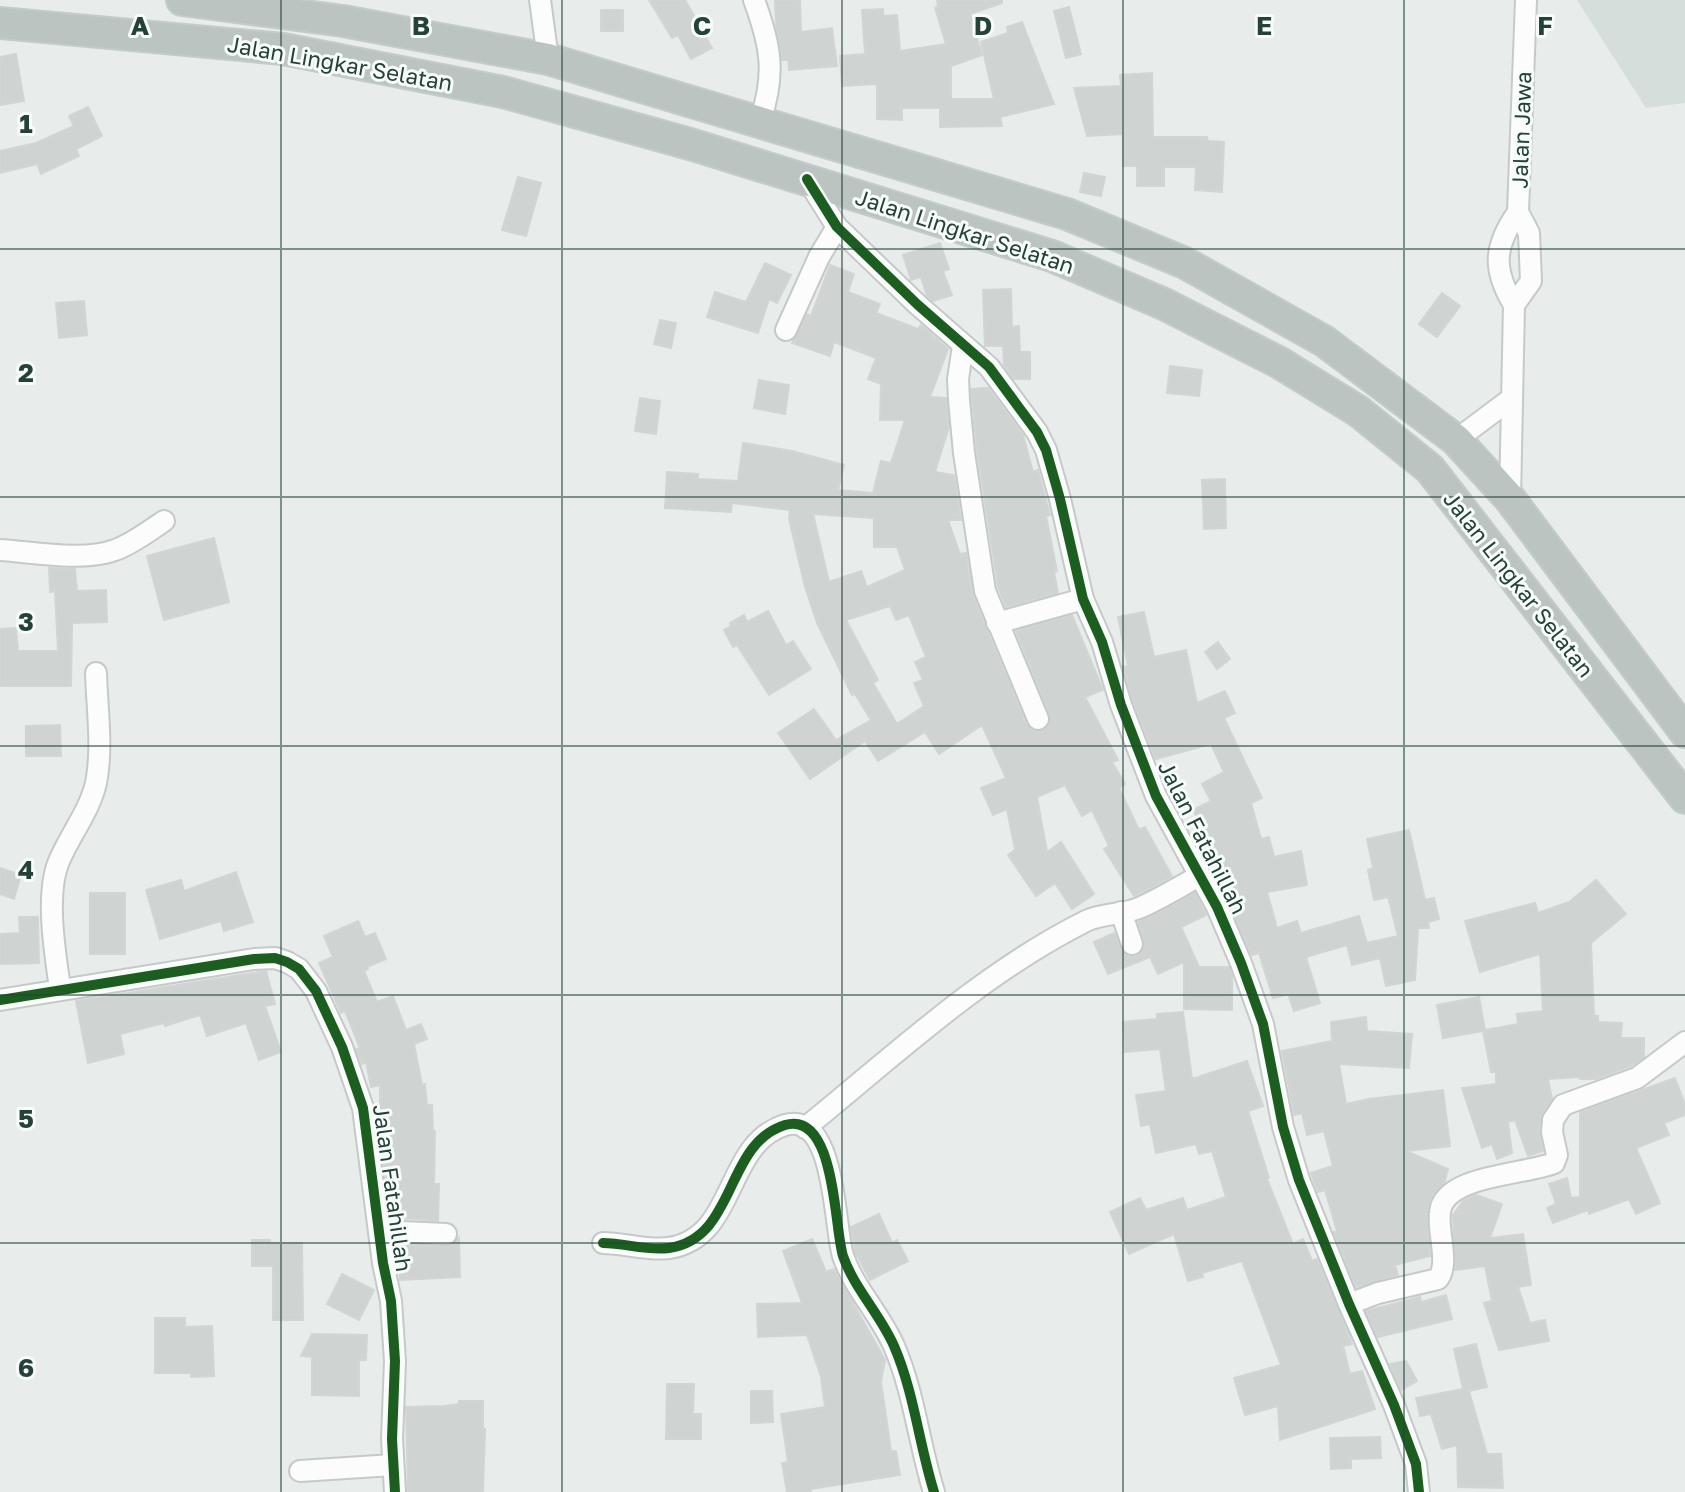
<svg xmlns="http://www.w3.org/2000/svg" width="1685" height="1492" font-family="'Golos Text',sans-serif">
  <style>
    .built { fill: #d6dedb }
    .building { fill: #cfd4d2; stroke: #d1d6d4; stroke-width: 2; fill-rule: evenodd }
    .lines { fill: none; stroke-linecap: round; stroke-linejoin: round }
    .minor-casing { stroke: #c5cac8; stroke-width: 24 }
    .highway-casing { stroke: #c3ccc9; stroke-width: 34 }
    .minor { stroke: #fcfcfc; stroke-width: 20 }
    .highway { stroke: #bcc4c2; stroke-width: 30 }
    .cycleway-casing { stroke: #f7fbf9; stroke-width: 15 }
    .cycleway { stroke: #1b5e20; stroke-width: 10 }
    .grid { fill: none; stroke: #24423a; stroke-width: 2; stroke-opacity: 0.55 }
    .labels { text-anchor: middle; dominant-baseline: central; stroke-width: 6; stroke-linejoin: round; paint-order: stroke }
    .street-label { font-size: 22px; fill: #24423a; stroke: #f7fbf9 }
    .grid-label { font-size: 26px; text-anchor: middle; font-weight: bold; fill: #24423a; stroke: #f7fbf9; stroke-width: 6; stroke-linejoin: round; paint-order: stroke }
  </style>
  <rect width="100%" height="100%" fill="#e8edeb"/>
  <!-- built -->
  <polygon class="built" points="1577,0 1685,0 1685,103 1646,108"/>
  <!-- building -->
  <g class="building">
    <polygon points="649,0 685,0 712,48 691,59 678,35 672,38"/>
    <polygon points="775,0 800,0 801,32 832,28 837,66 789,70 788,60 782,60 776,25"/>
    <polygon points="937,0 1002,0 1002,3 970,14 982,55 951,66 951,99 994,99 981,42 1008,33 1007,27 1022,22 1054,104 1000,117 1002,126 940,127 940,108 902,108 902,120 877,119 877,84 842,86 840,56 865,54 862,10 883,9 883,16 897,15 900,51 946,44 935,8 938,6"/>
    <polygon points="1069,7 1081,54 1066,58 1054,11"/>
    <rect x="601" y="10" width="22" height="21"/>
    <polygon points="16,54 24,101 0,105 0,57"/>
    <polygon points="1152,73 1153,137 1207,137 1208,141 1224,142 1222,192 1195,190 1196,167 1164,167 1164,186 1137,186 1137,166 1123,166 1123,134 1087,136 1074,88 1121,86 1120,75"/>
    <polygon points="88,107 102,136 76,149 79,156 41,174 37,164 0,173 0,151 36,143 74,126 69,116"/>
    <polygon points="1084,173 1105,177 1101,196 1080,192"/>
    <polygon points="518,177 541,183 526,236 502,230"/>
    <polygon points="940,243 949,269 943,271 952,295 933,301 927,296 921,277 911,280 903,255"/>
    <polygon points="765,263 791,275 777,303 769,299 758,333 707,317 715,292 746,302"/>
    <path d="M830 265 854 274 848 292 880 304 876 313 918 329 921 325 948 349 930 397 946 398 949 427 935 472 954 475 961 520H948L960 554 966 553 973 596 1026 724 1036 732 1048 727 1050 715 1016 631 1072 615 1103 690 1085 697 1118 760 1112 762 1125 784 1119 788 1139 830 1145 827 1172 876 1149 889 1134 896 1104 849 1109 846 1092 810 1082 816 1065 785 1037 797 1047 852 1061 842 1094 894 1072 909 1055 883 1036 896 1008 855 1015 850 1007 809 993 815 981 788 1006 778 982 725 939 754 925 732 878 761 865 741 810 779 778 733 814 709 836 740 871 720 855 694 852 695 817 623 805 587 789 519 790 510 732 503 731 512 665 508 667 472 698 474V479L738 481 743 443 792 451 844 465 838 490 873 493 881 461 891 463 905 420H880L881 384 868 379 876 358 834 342 830 356 792 343 807 314 811 316ZM813 514 874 518V547H897L905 570 867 587 861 571 829 582ZM890 606 896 620 909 615 926 657 915 662 923 680 914 683 924 706 897 724 873 683 878 680 846 620Z"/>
    <polygon points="1011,289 1012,327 1019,326 1020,352 1030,352 1030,379 1014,379 1004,365 1003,346 985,346 983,290"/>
    <polygon points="1442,293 1460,306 1437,337 1419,324"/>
    <polygon points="84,301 87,335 59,338 56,303"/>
    <polygon points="660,320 676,323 671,348 654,344"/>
    <polygon points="1170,366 1202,370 1199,396 1167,393"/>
    <polygon points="759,380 789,385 785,414 754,408"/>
    <polygon points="984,388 986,394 986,388 988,388 1023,435 1033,472 1038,470 1050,515 1046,516 1057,571 1054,572 1058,593 1006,607 998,587 977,451 971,389"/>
    <polygon points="640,398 660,401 656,434 635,431"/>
    <polygon points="1225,479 1226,528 1204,529 1202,480"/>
    <polygon points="214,538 229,602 164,620 147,556"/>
    <polygon points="49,568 75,569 77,591 106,590 107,622 72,623 71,686 0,686 0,629 16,628 18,651 58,651 55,591 50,592"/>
    <polygon points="768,611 786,645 793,641 811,669 769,695 737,645 733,647 724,630 731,626 730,623 744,615 747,622"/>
    <polygon points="1144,612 1154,657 1186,650 1197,703 1225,691 1235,713 1224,718 1262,798 1251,803 1261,839 1269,837 1274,857 1301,851 1307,885 1267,892 1277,928 1297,921 1301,933 1359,916 1367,943 1398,936 1388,897 1374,900 1368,870 1373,868 1367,839 1409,830 1425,900 1434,898 1439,919 1428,922 1429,928 1418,928 1415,980 1386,986 1380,958 1352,965 1347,945 1306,957 1320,1003 1294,1011 1288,994 1273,998 1259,953 1252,955 1214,875 1206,846 1211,845 1193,810 1211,801 1202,784 1224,772 1211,744 1156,759 1133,701 1123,667 1128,666 1118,617"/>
    <polygon points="1218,642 1230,659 1217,669 1205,652"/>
    <polygon points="60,725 61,756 26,756 26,726"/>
    <polygon points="0,868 21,875 14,899 0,894"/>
    <polygon points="236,872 253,922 224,931 221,921 160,939 146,890 181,880 184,891"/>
    <polygon points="1596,880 1626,914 1591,943 1594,1016 1598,1016 1598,1022 1622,1023 1621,1038 1644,1038 1644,1057 1631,1066 1596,1079 1580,1079 1580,1077 1548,1079 1552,1099 1542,1113 1539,1131 1543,1151 1528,1156 1515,1120 1508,1122 1512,1153 1497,1159 1492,1144 1482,1148 1462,1088 1496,1084 1496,1072 1491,1072 1483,1031 1443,1038 1437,1005 1479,997 1485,1030 1518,1024 1517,1014 1543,1011 1540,954 1480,972 1465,921 1535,903 1538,913 1569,902"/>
    <rect x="90" y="893" width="35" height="61"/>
    <polygon points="1195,893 1206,915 1181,927 1199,967 1229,967 1232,976 1232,1010 1184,1009 1184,962 1158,974 1150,957 1108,974 1094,942 1114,933 1123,953 1129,957 1137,956 1145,946 1138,922"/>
    <polygon points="19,917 38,917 39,963 0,964 0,934 20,933"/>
    <polygon points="358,921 365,937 375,933 386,959 367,967 368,969 364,971 377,1002 393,996 406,1030 421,1024 427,1039 414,1044 422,1085 425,1084 427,1105 432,1105 433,1131 435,1131 434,1184 439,1184 438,1221 390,1217 380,1142 380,1085 371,1087 366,1062 362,1064 356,1049 360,1048 345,1011 341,1013 319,963 333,957 324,936"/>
    <polygon points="266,971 275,1004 265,1006 281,1052 259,1060 246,1023 207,1036 200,1015 165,1026 164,1023 120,1034 124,1054 88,1063 76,1001"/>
    <polygon points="1183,1012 1192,1079 1247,1061 1263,1106 1248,1111 1269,1178 1267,1179 1293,1244 1303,1239 1312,1261 1317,1259 1352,1344 1343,1346 1350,1374 1362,1371 1375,1409 1280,1440 1278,1406 1245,1415 1234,1378 1281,1365 1242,1261 1202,1273 1203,1277 1188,1281 1174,1234 1129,1254 1110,1212 1140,1198 1146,1210 1183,1198 1187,1210 1226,1197 1212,1151 1199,1154 1196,1144 1156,1153 1150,1124 1141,1126 1136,1095 1166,1091 1160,1049 1125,1052 1123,1022 1157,1019 1157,1014"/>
    <polygon points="1366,1017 1367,1031 1412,1034 1409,1068 1339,1064 1346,1104 1369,1099 1443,1090 1450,1146 1406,1151 1448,1169 1444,1184 1433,1194 1427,1211 1430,1256 1395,1265 1398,1275 1356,1287 1334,1232 1337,1231 1325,1190 1318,1192 1311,1173 1333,1166 1324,1131 1307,1135 1302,1113 1294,1115 1282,1051 1332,1041 1331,1022"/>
    <polygon points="1675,1078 1685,1105 1685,1115 1664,1123 1669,1135 1636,1148 1660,1203 1636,1214 1629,1199 1589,1214 1588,1210 1553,1223 1547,1208 1556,1204 1549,1184 1567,1178 1571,1198 1580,1197 1580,1112"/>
    <polygon points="1476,1195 1502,1204 1490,1238 1523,1234 1531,1285 1518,1287 1530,1323 1545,1320 1549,1341 1499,1350 1484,1303 1492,1301 1485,1266 1455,1270 1453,1215 1463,1201"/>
    <polygon points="879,1214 892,1243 897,1240 908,1261 870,1280 855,1252 851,1227"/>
    <polygon points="459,1238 460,1277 400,1280 398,1245 446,1247 453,1245"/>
    <polygon points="812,1239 826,1272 834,1269 885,1360 881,1382 891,1451 896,1451 900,1475 811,1489 811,1492 787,1492 782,1463 788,1462 781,1414 825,1407 821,1377 807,1335 758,1337 757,1304 802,1303 783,1251"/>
    <polygon points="252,1240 270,1240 270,1243 302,1243 303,1320 273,1320 273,1266 252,1266"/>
    <polygon points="342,1274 374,1290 359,1320 327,1304"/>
    <polygon points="1446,1295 1452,1319 1378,1337 1366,1311 1420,1297 1421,1302"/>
    <polygon points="155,1318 185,1318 185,1327 212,1326 214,1376 191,1377 191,1373 155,1373"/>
    <polygon points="312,1334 367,1335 366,1360 359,1360 359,1396 312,1395 312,1357 301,1356"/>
    <polygon points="1476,1344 1487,1387 1469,1391 1487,1454 1501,1454 1503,1488 1458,1487 1457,1445 1442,1449 1431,1414 1420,1416 1416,1398 1463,1389 1454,1349"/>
    <polygon points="1406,1361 1417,1381 1401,1390 1390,1364"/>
    <polygon points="667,1384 694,1384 693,1414 701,1414 701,1439 666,1439"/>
    <polygon points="751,1391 772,1391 773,1422 751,1423"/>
    <polygon points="459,1401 483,1401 483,1429 485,1429 483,1492 408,1492 406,1407 444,1406 459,1404"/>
    <polygon points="1380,1437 1381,1458 1351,1459 1351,1468 1331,1469 1330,1438"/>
  </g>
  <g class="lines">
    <!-- minor casing -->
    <g class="minor-casing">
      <g id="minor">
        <polyline points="540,0 548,59"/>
        <path d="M754 0C771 46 776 74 760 121"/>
        <polyline points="807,179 837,227 918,305 989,367 1037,432 1046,450 1060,499 1083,599 1102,642 1121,705 1156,796 1217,907 1241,963 1263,1024 1283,1127 1299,1180 1349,1304 1394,1405 1416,1464 1419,1492"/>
        <polyline points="1514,305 1531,281 1529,233 1518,212 1526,0"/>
        <polyline points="786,330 819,257 837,227"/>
        <polyline points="963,346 958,379 959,400 964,453 985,591 1038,719"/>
        <polyline points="1456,440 1512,398"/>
        <path d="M1510 499 1514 305C1492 269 1494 246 1518 212"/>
        <path d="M0 550C32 552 84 562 115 550 132 544 149 531 164 521"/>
        <polyline points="997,623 1083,599"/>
        <polyline points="1121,912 1132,944"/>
        <path d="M60 988C55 953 45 894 59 861 70 835 90 810 96 783 103 748 97 708 96 673"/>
        <polyline points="0,1000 254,959 275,958 287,962 299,969 316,991 342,1047 363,1108 383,1263 391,1301 395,1361 392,1439 395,1492"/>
        <path d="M805 1128C895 1055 982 973 1086 921 1103 913 1122 915 1139 908 1160 899 1179 887 1199 876"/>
        <polyline points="379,1231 446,1234"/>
        <path d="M603 1243C625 1243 647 1251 669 1248 737 1238 724 1144 785 1125 836 1110 834 1228 843 1256 854 1288 880 1314 894 1346 914 1392 919 1444 934 1492"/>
        <path d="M1349 1304 1378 1293 1438 1279C1450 1263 1437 1232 1440 1212 1444 1175 1524 1175 1554 1163L1557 1155 1552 1132 1553 1120 1563 1105 1637 1078 1685 1042"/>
        <polyline points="300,1471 393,1465"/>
      </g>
    </g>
    <!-- highway casing -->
    <g class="highway-casing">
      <g id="highway">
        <polyline points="182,0 343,21 548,59 1067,214 1185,263 1324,341 1456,440 1510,499 1685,732"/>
        <polyline points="0,23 283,49 503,92 690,144 1052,256 1164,304 1280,363 1358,411 1430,469 1685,798"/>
      </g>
    </g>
    <!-- minor -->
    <use href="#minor" class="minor"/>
    <!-- highway -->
    <use href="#highway" class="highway"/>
    <!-- cycleway casing -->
    <g class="cycleway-casing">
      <g id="cycleway">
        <polyline points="807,179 837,227 918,305 989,367 1037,432 1046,450 1060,499 1083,599 1102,642 1121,705 1156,796 1217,907 1241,963 1263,1024 1283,1127 1299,1180 1349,1304 1394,1405 1416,1464 1419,1492"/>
        <polyline points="0,1000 254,959 275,958 287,962 299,969 316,991 342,1047 363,1108 383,1263 391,1301 395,1361 392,1439 395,1492"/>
        <path d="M603 1243C625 1243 647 1251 669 1248 737 1238 724 1144 785 1125 836 1110 834 1228 843 1256 854 1288 880 1314 894 1346 914 1392 919 1444 934 1492"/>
      </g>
    </g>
    <!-- cycleway -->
    <use href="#cycleway" class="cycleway"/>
  </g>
  <!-- grid -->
  <path class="grid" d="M281 0V1492M562 0V1492M842 0V1492M1123 0V1492M1404 0V1492M0 249H1685M0 497H1685M0 746H1685M0 995H1685M0 1243H1685"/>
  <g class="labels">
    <!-- street labels -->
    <g class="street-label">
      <text transform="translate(340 63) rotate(10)">Jalan Lingkar Selatan</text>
      <text transform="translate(1521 130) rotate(-88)">Jalan Jawa</text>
      <text transform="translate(965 231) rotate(18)">Jalan Lingkar Selatan</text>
      <text transform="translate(1519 584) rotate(52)">Jalan Lingkar Selatan</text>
      <text transform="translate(1203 837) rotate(63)">Jalan Fatahillah</text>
      <text transform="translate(393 1188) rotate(82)">Jalan Fatahillah</text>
    </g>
  </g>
  <g class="grid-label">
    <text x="140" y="35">A</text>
    <text x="421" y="35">B</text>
    <text x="702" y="35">C</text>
    <text x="983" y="35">D</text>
    <text x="1264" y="35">E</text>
    <text x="1545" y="35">F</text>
    <text x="26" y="133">1</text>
    <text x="26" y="382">2</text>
    <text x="26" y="631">3</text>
    <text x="26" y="879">4</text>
    <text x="26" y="1128">5</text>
    <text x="26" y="1377">6</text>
  </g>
</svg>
